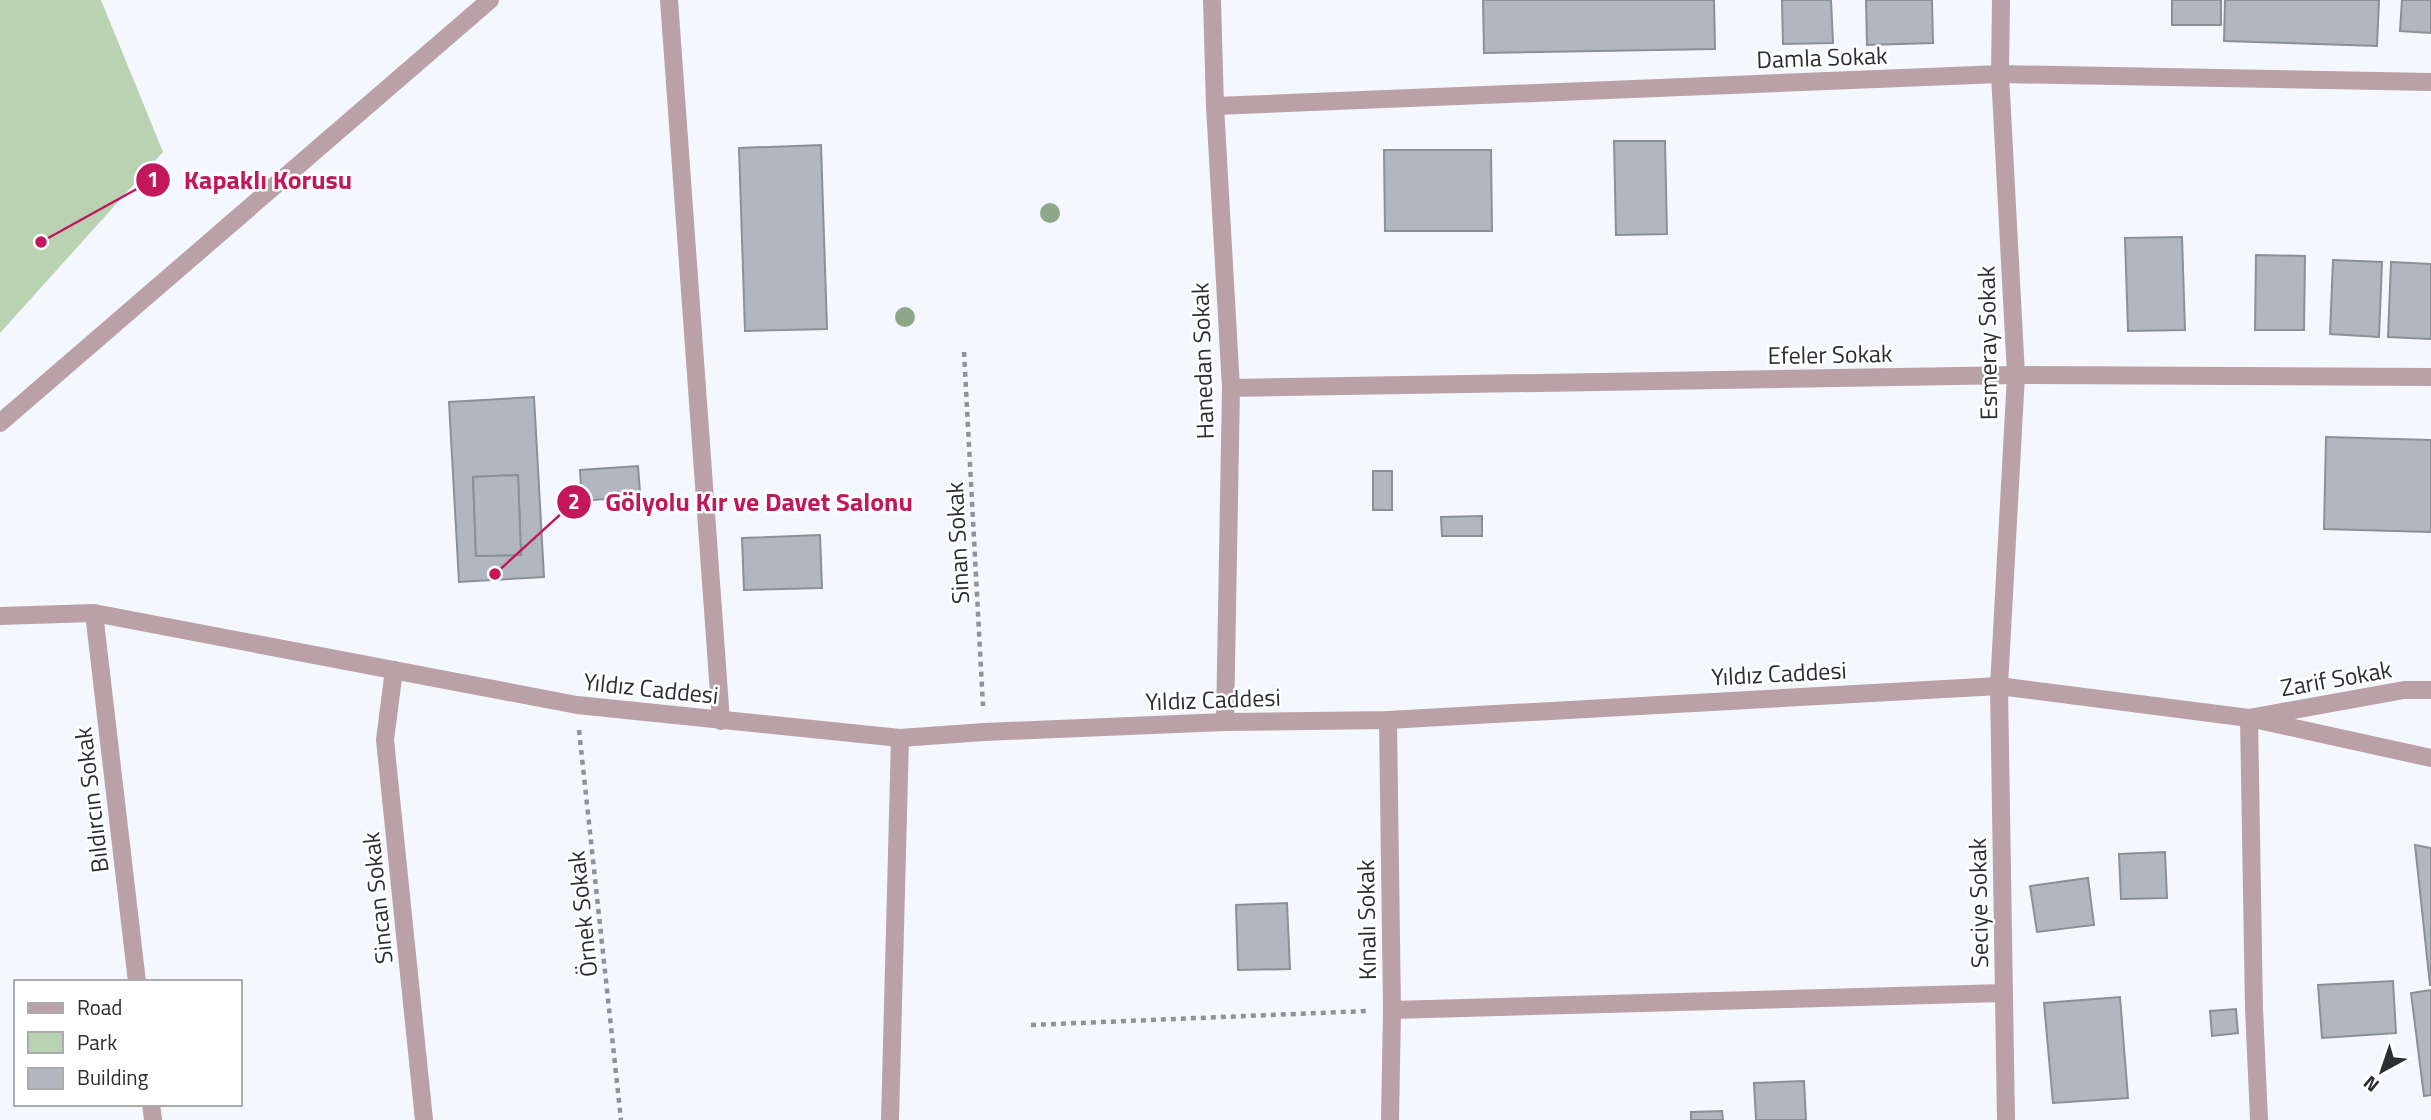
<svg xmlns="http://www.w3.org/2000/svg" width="2431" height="1120" font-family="'Titillium Web',sans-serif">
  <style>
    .green { fill: #b9d2b1 }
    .building { fill: #b1b7c0; stroke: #8a9098; stroke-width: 2; fill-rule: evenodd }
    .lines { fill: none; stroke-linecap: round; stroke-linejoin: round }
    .path { stroke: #8f9297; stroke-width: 4.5; stroke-dasharray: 5 5; stroke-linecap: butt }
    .minor { stroke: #baa1a7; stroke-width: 18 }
    .tree { fill: #8ea789 }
    .labels { text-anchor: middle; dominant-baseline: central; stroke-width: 5; stroke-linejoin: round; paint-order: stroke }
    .street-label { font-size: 24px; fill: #2c2e32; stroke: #fff }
    .leader { fill: none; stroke: #c2185b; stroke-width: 2.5 }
    .callout-dot { fill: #c2185b; stroke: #fff; stroke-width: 2.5 }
    .mark-label { font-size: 21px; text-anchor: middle; font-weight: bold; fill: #fff }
    .callout-label { font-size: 26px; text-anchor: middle; font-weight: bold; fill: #c2185b; stroke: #fff; stroke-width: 5; stroke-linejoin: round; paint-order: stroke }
  </style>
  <rect width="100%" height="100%" fill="#f4f8fe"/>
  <!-- green -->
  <polygon class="green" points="0,0 101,0 163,152 0,333"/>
  <!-- building -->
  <g class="building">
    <polygon points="1483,0 1714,0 1715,49 1484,53"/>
    <polygon points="1782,0 1831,0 1833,43 1783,44"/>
    <polygon points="1866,0 1932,0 1933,43 1867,45"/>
    <rect x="2172" y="0" width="49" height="25"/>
    <polygon points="2225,0 2379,0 2377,46 2224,41"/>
    <polygon points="2402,0 2431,0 2431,33 2400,31"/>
    <polygon points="1614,141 1665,141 1667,234 1616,235"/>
    <polygon points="821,145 827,329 745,331 739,148"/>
    <polygon points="1384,150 1491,150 1492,231 1385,231"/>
    <polygon points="2182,237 2185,330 2128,331 2125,238"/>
    <polygon points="2256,255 2305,256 2304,330 2255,330"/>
    <polygon points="2333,260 2382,262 2379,337 2330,334"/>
    <polygon points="2391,262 2431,264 2431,339 2388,337"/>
    <path d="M534 397 544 577 459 582 449 402ZM518 475 521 555 476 556 473 477Z"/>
    <polygon points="2326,437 2431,440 2431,532 2324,529"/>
    <polygon points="638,466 641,505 606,507 605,499 582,501 580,470"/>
    <rect x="1373" y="471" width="19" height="39"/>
    <polygon points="518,475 521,555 476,556 473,477"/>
    <polygon points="1482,516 1482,536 1442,536 1441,517"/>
    <polygon points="820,535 822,588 744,590 742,538"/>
    <polygon points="2415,845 2431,848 2431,985 2430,985"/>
    <polygon points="2165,852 2167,898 2121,899 2119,854"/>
    <polygon points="2088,878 2094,925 2037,932 2030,886"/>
    <polygon points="1287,903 1290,969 1238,970 1236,905"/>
    <polygon points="2393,981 2396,1033 2322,1038 2318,985"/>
    <polygon points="2431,990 2431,1095 2424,1096 2411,993"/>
    <polygon points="2120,997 2128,1098 2053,1103 2044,1003"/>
    <polygon points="2236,1009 2238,1033 2212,1036 2210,1011"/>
    <polygon points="1804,1081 1806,1120 1756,1120 1754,1083"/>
    <polygon points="1722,1111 1723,1120 1691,1120 1691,1112"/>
  </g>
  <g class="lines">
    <!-- path -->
    <g class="path">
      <polyline points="964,352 983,706"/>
      <polyline points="579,730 621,1120"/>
      <polyline points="1031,1025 1366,1011"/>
    </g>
    <!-- minor -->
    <g class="minor">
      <polyline points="669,0 721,721"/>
      <polyline points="1212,0 1215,106 1231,388 1225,722"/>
      <polyline points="2001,0 2000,74 2016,375 1999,686 2006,1120"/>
      <polyline points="1215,106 2000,74 2431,82"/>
      <polyline points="1231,388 2016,375 2431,377"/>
      <polyline points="0,423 490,0"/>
      <polyline points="94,613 137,982"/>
      <polyline points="0,616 94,613 577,705 900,738 984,732 1225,722 1388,720 1999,686 2249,718 2431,758"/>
      <polyline points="394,670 385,740 424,1120"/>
      <polyline points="1388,720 1392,1010 1390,1120"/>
      <polyline points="1392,1010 2004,993"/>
      <polyline points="151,1104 153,1120"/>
      <polyline points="890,1120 900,738"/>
      <polyline points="2259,1120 2254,1008 2249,718 2404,690 2431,690"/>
    </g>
  </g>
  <!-- trees -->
  <g class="tree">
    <circle cx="1050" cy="213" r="10"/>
    <circle cx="905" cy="317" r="10"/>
  </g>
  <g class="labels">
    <!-- street labels -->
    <g class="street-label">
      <text transform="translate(1822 57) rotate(-2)">Damla Sokak</text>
      <text transform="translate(1987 343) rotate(-91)">Esmeray Sokak</text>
      <text transform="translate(1830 354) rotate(-1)">Efeler Sokak</text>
      <text transform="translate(1202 361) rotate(-92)">Hanedan Sokak</text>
      <text transform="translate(957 543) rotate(-93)">Sinan Sokak</text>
      <text transform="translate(1779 673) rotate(-3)">Yıldız Caddesi</text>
      <text transform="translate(2336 678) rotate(-10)">Zarif Sokak</text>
      <text transform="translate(651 688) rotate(6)">Yıldız Caddesi</text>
      <text transform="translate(1213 699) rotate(-2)">Yıldız Caddesi</text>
      <text transform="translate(91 800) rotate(-97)">Bıldırcın Sokak</text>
      <text transform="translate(377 898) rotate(-96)">Sincan Sokak</text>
      <text transform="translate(1978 903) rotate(-91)">Seciye Sokak</text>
      <text transform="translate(582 914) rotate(-96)">Örnek Sokak</text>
      <text transform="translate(1366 920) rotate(-91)">Kınalı Sokak</text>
    </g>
  </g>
  <!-- callouts -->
  <path class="leader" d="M41 242L153 180M495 574L574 502"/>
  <g class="callout-dot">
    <circle cx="41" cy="242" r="7"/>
    <circle cx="495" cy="574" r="7"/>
    <circle cx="153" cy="180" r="18"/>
    <circle cx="574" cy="502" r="18"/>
  </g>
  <g class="mark-label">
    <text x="153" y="187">1</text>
    <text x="574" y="509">2</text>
  </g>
  <g class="callout-label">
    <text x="268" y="189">Kapaklı Korusu</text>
    <text x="759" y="511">Gölyolu Kır ve Davet Salonu</text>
  </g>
  <!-- legend -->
  <rect x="14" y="980" width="228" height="126" fill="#ffffff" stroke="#ababad" stroke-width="2"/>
  <rect x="28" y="1003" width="35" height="10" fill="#baa1a7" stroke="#ababad" stroke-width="2"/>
  <text x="77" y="1015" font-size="21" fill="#2c2e32">Road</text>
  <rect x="28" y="1032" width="35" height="21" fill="#b9d2b1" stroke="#ababad" stroke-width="2"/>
  <text x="77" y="1050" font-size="21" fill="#2c2e32">Park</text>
  <rect x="28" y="1068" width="35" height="21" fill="#b1b7c0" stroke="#ababad" stroke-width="2"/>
  <text x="77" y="1085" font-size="21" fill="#2c2e32">Building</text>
  <!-- north arrow -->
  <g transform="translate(2382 1071) rotate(220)" stroke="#ffffff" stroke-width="5" paint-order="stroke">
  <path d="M0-5L12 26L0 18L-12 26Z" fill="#2c2e32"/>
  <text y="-10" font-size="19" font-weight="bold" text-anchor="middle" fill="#2c2e32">N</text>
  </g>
</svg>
